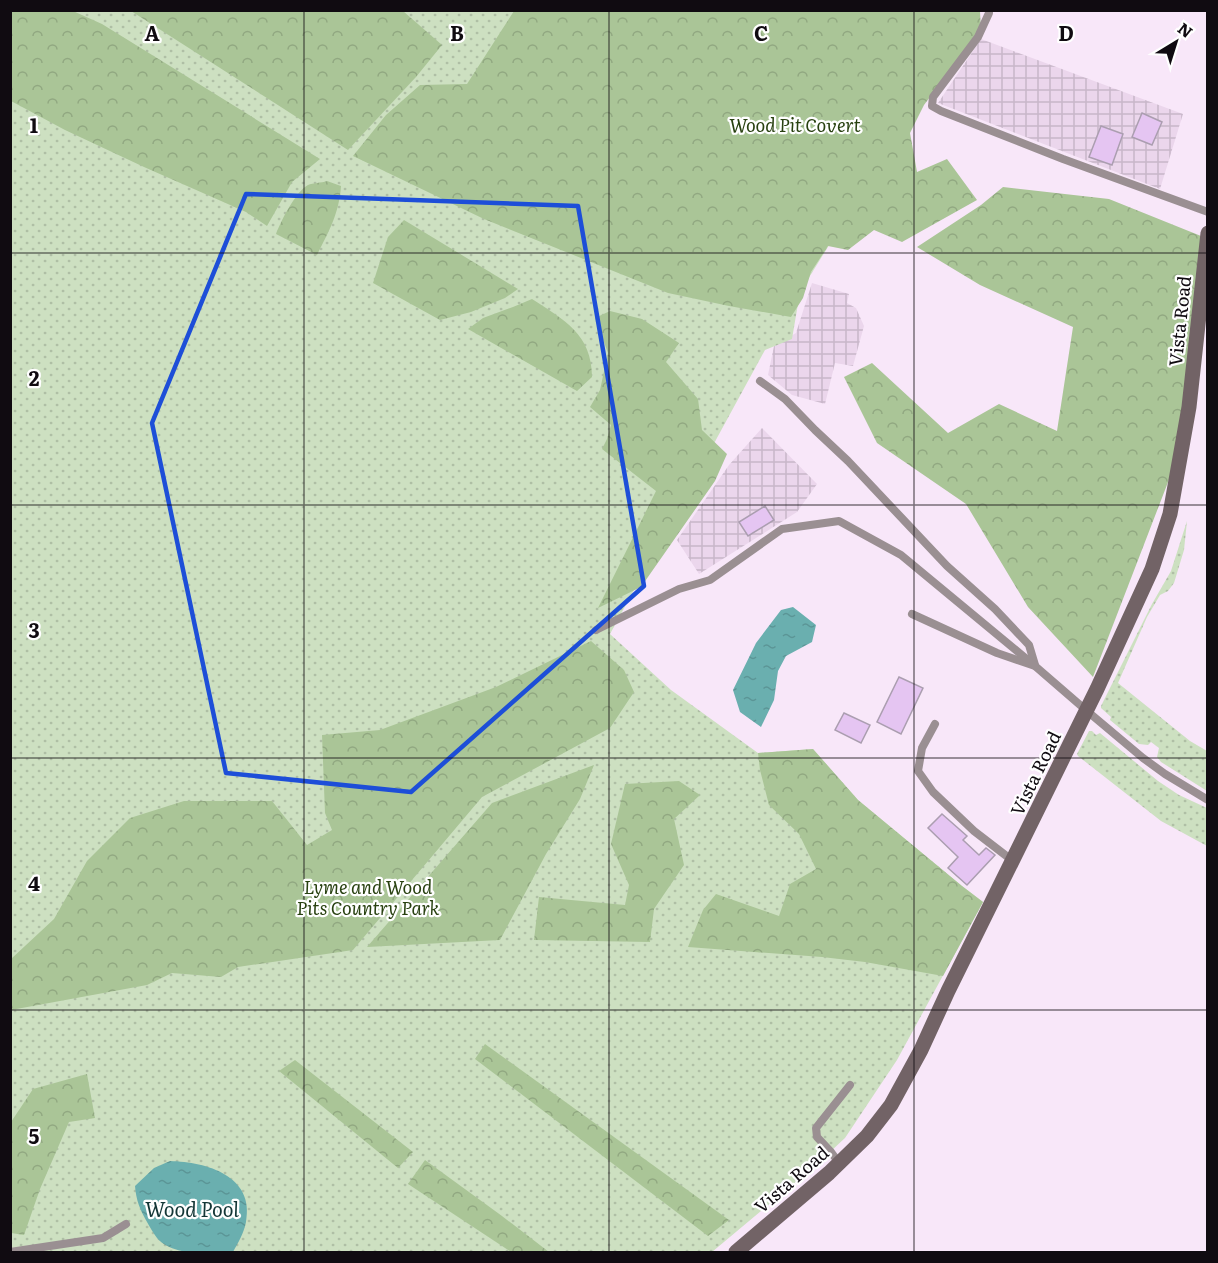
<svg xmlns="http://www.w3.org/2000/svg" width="1218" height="1263" font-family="Literata,serif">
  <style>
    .industrial { fill: url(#industrial-grid) }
    .green { fill: url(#green-dots) }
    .forest { fill: url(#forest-crowns) }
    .water { fill: url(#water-ripples) }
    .building { fill: #e5c5f2; stroke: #ab9eb0; stroke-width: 1.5 }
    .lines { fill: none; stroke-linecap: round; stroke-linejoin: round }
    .service { stroke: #9a8f92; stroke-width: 8 }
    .secondary { stroke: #726366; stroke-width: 15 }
    .marked { fill: none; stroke: #1d4ed8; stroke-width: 4.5; stroke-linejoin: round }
    .grid { fill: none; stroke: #100b11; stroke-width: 1.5; stroke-opacity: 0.55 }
    .labels { text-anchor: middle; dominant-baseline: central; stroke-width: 4.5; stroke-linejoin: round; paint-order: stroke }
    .park-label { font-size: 18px; font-style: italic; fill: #284110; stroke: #fff }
    .street-label { font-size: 18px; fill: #100b11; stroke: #fff }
    .water-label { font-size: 20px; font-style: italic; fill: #133636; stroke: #fff }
    .grid-label { font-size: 20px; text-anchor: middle; font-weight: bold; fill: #100b11; stroke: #fff; stroke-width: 4.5; stroke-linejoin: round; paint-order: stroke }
  </style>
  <defs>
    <pattern id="industrial-grid" width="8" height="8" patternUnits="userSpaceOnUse" patternTransform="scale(1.5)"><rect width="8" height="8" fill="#ebd6ec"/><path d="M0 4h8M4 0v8" fill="none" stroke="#c8b6c9"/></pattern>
    <pattern id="green-dots" width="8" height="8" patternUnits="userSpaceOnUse" patternTransform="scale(1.5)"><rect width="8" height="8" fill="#cde0c1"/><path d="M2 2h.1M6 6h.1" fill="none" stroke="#afbfa5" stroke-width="1.8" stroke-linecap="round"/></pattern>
    <pattern id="forest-crowns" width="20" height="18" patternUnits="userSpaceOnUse" patternTransform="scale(1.5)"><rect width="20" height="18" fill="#aac597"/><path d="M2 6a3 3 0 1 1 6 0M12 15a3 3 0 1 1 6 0" fill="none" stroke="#91a881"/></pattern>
    <pattern id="water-ripples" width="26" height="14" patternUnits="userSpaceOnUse" patternTransform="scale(1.5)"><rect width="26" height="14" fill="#6aafaf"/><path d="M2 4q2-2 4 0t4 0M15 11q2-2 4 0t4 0" fill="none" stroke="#5b9596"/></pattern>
  </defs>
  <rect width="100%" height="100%" fill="#f8e7f9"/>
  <!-- industrial -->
  <g class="industrial">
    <polygon points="981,39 1183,114 1160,189 938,103"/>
    <polygon points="812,283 849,294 847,303 856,308 864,326 853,366 835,363 825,404 792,395 768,375 774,346 796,333"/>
    <polygon points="762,428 817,484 797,512 699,574 677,540 729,465"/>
  </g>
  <!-- green -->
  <g class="green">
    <polygon points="11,11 980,11 916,105 800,292 792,339 765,350 610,634 671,690 758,753 813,749 858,800 962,886 983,902 897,1060 845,1138 816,1165 712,1252 11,1252"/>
    <polygon points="1187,521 1184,550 1174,583 1168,591 1160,595 1147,617 1118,683 1190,741 1207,751 1207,791 1161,762 1157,757 1159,748 1151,742 1148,745 1139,744 1110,720 1111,717 1101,708 1101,706 1152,604 1171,571"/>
    <polygon points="1089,731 1092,731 1096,735 1100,733 1158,781 1179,795 1207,808 1207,846 1161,821 1078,756 1077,754"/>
  </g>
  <!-- forest -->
  <g class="forest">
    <polygon points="10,11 73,11 102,24 320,159 292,182 267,226 246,212 144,167 65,130 11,101"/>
    <polygon points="131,11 403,11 442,45 416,77 348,150"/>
    <polygon points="514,11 980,11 981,29 924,105 910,133 917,172 947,159 977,200 902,242 874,230 848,250 828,246 811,272 803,298 791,317 729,306 668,293 484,219 353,156 386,115 420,85 467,84"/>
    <path d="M327 181 341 186C339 214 329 231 317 255L276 234C281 221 296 191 308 185 313 183 321 183 327 181Z"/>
    <polygon points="1003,187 1109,199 1201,236 1185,438 1093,677 1028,607 966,504 877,443 844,377 872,363 948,433 999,404 1057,431 1073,327 980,285 917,247 981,205"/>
    <polygon points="404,220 518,289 505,298 471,312 440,320 373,283 388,237"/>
    <path d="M532 299C564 320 592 334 592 377L577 391 468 329 483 318 513 307Z"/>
    <polygon points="610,311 642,319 679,343 666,362 698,399 702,430 727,454 715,481 641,587 598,608 656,491 602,449 607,439 611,425 590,407 600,390 608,353 595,318"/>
    <polygon points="591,641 624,670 634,692 610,728 482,797 353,950 238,967 221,977 172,973 147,985 11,1010 11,959 54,919 87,861 130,818 184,801 272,801 307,845 332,830 325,813 322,735 380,730 496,687"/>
    <polygon points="813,749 858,800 962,886 983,902 943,976 865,962 822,957 688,947 703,910 716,894 779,916 790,884 816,869 799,834 769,805 760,770 758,753"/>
    <polygon points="594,765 580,799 546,854 500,940 367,947 492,803"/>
    <polygon points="679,781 700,795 674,819 684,865 654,909 650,942 534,940 539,897 625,905 629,885 611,844 625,784"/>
    <polygon points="485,1044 729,1220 708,1236 475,1059"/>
    <polygon points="295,1060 413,1152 398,1168 279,1071"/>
    <polygon points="87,1074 95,1118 69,1122 40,1189 24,1235 11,1233 11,1122 33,1089"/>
    <polygon points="425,1160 502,1216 549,1252 511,1252 408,1184"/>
  </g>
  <!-- water -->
  <g class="water">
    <polygon points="793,607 816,625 812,642 786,656 778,671 774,700 761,727 740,712 733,690 756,643 781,610"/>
    <path d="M170 1161C207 1162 255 1176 246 1222 244 1233 238 1243 233 1252 211 1253 173 1257 157 1238 153 1233 150 1227 147 1222 140 1210 136 1200 135 1186L154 1168Z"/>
  </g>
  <!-- building -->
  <g class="building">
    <polygon points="1142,113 1162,122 1152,145 1132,137"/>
    <polygon points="1101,126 1123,134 1112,165 1089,157"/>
    <polygon points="765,506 774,520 748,536 739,522"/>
    <polygon points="899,677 923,688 901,734 877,722"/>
    <polygon points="844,713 870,725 861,743 835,730"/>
    <polygon points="942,814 967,836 963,840 979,855 986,848 995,855 967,885 948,868 958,857 928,828"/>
  </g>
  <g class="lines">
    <!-- service -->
    <g class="service">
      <polyline points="989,10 989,13 978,37 933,97 932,106 941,111 1063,159 1208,212"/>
      <polyline points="760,381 785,399 815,430 848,461 947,566 995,609 1029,645 1035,665"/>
      <polyline points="912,614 997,653 1035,666 1087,711 1143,758 1165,774 1208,800"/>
      <polyline points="596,630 679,589 710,580 782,529 839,521 901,555 1035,666"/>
      <polyline points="935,724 922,748 918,771 933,792 974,831 1013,861"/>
      <polyline points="839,1163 831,1152 817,1137 816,1128 850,1085"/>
      <polyline points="10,1252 103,1238 126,1224"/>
    </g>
    <!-- secondary -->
    <polyline class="secondary" points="736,1252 829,1173 867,1136 891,1105 921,1050 948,991 1097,689 1152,569 1170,514 1189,407 1208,233"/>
  </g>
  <!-- marked area -->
  <path class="marked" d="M246 194 578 206 644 586 411 792 226 773 152 423Z"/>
  <!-- grid -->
  <path class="grid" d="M304 10V1252M609 10V1252M914 10V1252M10 253H1208M10 505H1208M10 758H1208M10 1010H1208"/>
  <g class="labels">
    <!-- park labels -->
    <g class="park-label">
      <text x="795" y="124">Wood Pit Covert</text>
      <text x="368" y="886">Lyme and Wood<tspan x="368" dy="21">Pits Country Park</tspan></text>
    </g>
    <!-- street labels -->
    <g class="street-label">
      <text transform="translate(1179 321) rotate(-84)">Vista Road</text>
      <text transform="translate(1035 773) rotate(-64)">Vista Road</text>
      <text transform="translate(791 1179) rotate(-41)">Vista Road</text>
    </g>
    <!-- water labels -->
    <g class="water-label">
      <text x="192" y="1208">Wood Pool</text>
    </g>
  </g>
  <g class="grid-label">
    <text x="152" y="41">A</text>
    <text x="457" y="41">B</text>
    <text x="761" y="41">C</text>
    <text x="1066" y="41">D</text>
    <text x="34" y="133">1</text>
    <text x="34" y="386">2</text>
    <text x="34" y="638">3</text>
    <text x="34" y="891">4</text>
    <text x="34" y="1144">5</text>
  </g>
  <!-- border -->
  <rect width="1218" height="1263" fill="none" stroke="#100b11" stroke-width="24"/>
  <!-- north arrow -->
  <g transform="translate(1176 42) rotate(38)" stroke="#ffffff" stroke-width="4.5" paint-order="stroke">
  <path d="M0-4.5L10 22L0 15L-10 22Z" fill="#100b11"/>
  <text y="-9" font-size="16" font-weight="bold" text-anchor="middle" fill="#100b11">N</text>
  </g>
</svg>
